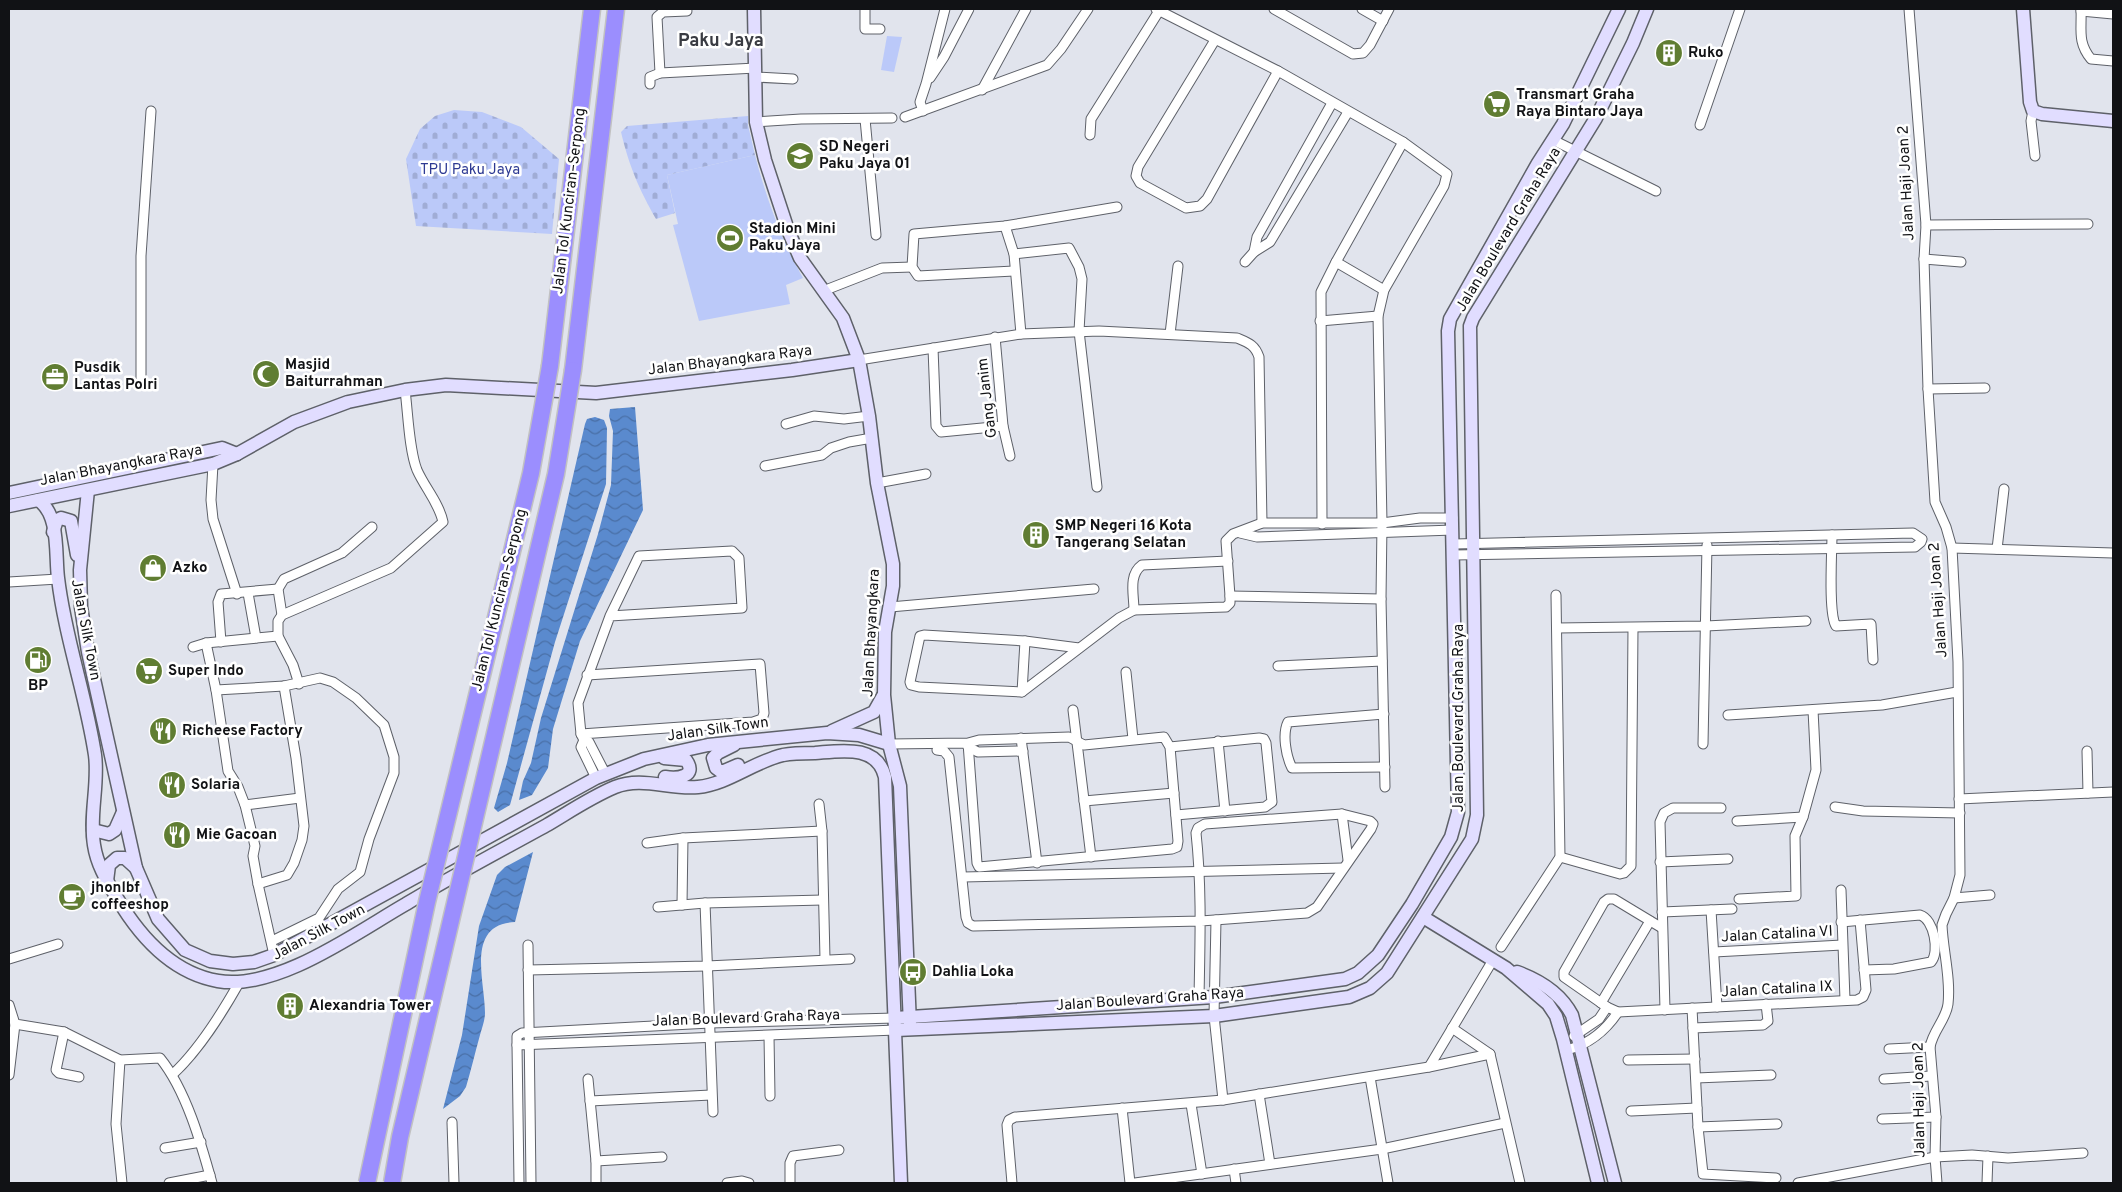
<svg xmlns="http://www.w3.org/2000/svg" width="2122" height="1192" font-family="Overpass,sans-serif">
  <style>
    .green { fill: #bbc9f9 }
    .cemetery { fill: url(#cemetery-stones) }
    .water { fill: url(#water-waves) }
    .lines { fill: none; stroke-linecap: round; stroke-linejoin: round }
    .street-casing { stroke: #5e6169; stroke-width: 11 }
    .secondary-casing { stroke: #5e6169; stroke-width: 15 }
    .highway-casing { stroke: #c1c1c2; stroke-width: 19 }
    .street { stroke: #fff; stroke-width: 9 }
    .secondary { stroke: #e1ddff; stroke-width: 12 }
    .highway { stroke: #9b8efe; stroke-width: 16 }
    .highway-bridge-casing { stroke: #c1c1c2; stroke-width: 19; stroke-linecap: butt }
    .highway-bridge { stroke: #9b8efe; stroke-width: 16 }
    .labels { text-anchor: middle; dominant-baseline: central; stroke-width: 5; stroke-linejoin: round; paint-order: stroke }
    .poi-label { font-size: 15px; font-weight: bold; fill: #111215; stroke: #fff; text-anchor: start }
    .park-label { font-size: 15px; fill: #2e3a93; stroke: #fff }
    .street-label { font-size: 15px; fill: #111215; stroke: #fff }
    .quarter-label { font-size: 18px; font-weight: bold; fill: #393b42; stroke: #fff }
  </style>
  <defs>
    <pattern id="cemetery-stones" width="16" height="16" patternUnits="userSpaceOnUse" patternTransform="scale(1.25)"><rect width="16" height="16" fill="#bbc9f9"/><path d="M2 7V4a2 2 0 0 1 4 0v3zM10 15v-3a2 2 0 0 1 4 0v3z" fill="#a0acd5"/></pattern>
    <pattern id="water-waves" width="16" height="10" patternUnits="userSpaceOnUse" patternTransform="scale(1.25)"><rect width="16" height="10" fill="#5a8ace"/><path d="M0 5q4-4 8 0t8 0" fill="none" stroke="#496fa6"/></pattern>
  </defs>
  <rect width="100%" height="100%" fill="#e1e4ed"/>
  <!-- green -->
  <g class="green">
    <polygon points="887,36 902,37 894,72 881,70"/>
    <path d="M755 155C766 198 781 239 803 278L786 285 790 304 699 321 673 225 678 224 667 175Z"/>
  </g>
  <!-- cemetery -->
  <g class="cemetery">
    <polygon points="454,110 482,112 521,127 559,159 552,234 416,226 406,159 420,129 435,116"/>
    <path d="M748 116V125L755 155 667 175 675 213 656 219C639 189 629 166 621 132L627 126Z"/>
  </g>
  <!-- water -->
  <g class="water">
    <polygon points="635,407 643,510 580,641 553,729 548,768 532,795 519,800 523,781 531,763 541,718 598,534 611,485 613,431 609,416 610,409"/>
    <polygon points="595,417 604,420 607,428 606,484 555,642 510,805 498,812 494,808 507,763 585,424 587,419"/>
    <path d="M533 852 515 922C465 924 485 981 485 1013 485 1020 482 1028 480 1035 475 1053 471 1070 466 1087L460 1096 443 1109 462 1035 479 926 497 875 505 867Z"/>
  </g>
  <g class="lines">
    <!-- street casing -->
    <g class="street-casing">
      <g id="street">
        <polyline points="865,9 865,29 880,29"/>
        <polyline points="1156,9 1278,71 1403,142 1447,174 1444,186 1384,290 1378,316 1382,523 1381,599 1385,787"/>
        <polyline points="1274,9 1353,54 1363,53 1370,45 1389,9"/>
        <polyline points="1362,9 1383,21"/>
        <path d="M1909 9 1926 225 1924 259 1928 389 1935 502 1946 527 1952 548 1958 662 1960 875 1954 898 1946 914 1942 925C1943 951 1951 978 1948 1004 1946 1020 1933 1030 1930 1047L1936 1117 1935 1157 1937 1183"/>
        <path d="M2081 9C2082 29 2077 42 2091 59L2113 61"/>
        <polyline points="2081,11 2113,14"/>
        <polyline points="1215,40 1138,167 1136,176 1140,183 1186,208 1200,206 1207,199 1278,71"/>
        <polyline points="660,73 657,17 663,12 687,11"/>
        <polyline points="755,77 793,79"/>
        <polyline points="930,78 944,57 969,9"/>
        <polyline points="650,84 650,77 660,73 756,68"/>
        <polyline points="982,90 1026,9"/>
        <polyline points="923,111 920,102 926,84 945,9"/>
        <polyline points="2033,111 2031,121 2035,156"/>
        <polyline points="905,117 1047,65 1061,49 1088,9"/>
        <polyline points="865,119 876,235"/>
        <polyline points="756,122 801,119 892,118"/>
        <polyline points="1700,125 1740,9"/>
        <polyline points="1090,135 1091,119 1159,11"/>
        <polyline points="1553,140 1656,191"/>
        <polyline points="1926,225 2088,224"/>
        <polyline points="1005,226 1014,254 1021,334"/>
        <polyline points="1254,252 1257,237 1332,103"/>
        <polyline points="1014,254 1069,248 1079,267 1082,279 1079,331 1097,487"/>
        <polyline points="1924,259 1961,262"/>
        <polyline points="1245,262 1254,252 1270,242 1348,112"/>
        <polyline points="1336,262 1384,290"/>
        <polyline points="1014,271 918,276 912,267 914,234 1005,226 1117,207"/>
        <polyline points="823,291 882,268 912,267"/>
        <polyline points="1320,321 1378,316"/>
        <polyline points="1170,334 1178,266"/>
        <polyline points="995,337 1003,426 1010,456"/>
        <polyline points="933,348 936,426 941,432 1003,426"/>
        <path d="M859 360 1021 334 1099 331 1237 338C1249 343 1255 345 1259 357L1262 523"/>
        <polyline points="141,384 141,256 151,111"/>
        <polyline points="1928,389 1985,388"/>
        <polyline points="786,424 814,416 844,419 869,416"/>
        <polyline points="213,464 211,500 213,519 237,594"/>
        <polyline points="765,466 822,455 831,448 849,442 872,438"/>
        <polyline points="877,483 926,474"/>
        <polyline points="1322,524 1321,292 1336,262 1403,142"/>
        <polyline points="1240,533 1257,537 1453,530"/>
        <path d="M1832 535C1832 552 1828 614 1836 626L1871 624 1873 660"/>
        <polyline points="1454,544 1913,533 1922,539 1921,542 1915,547 1454,555"/>
        <polyline points="1952,548 2113,553"/>
        <polyline points="1997,549 2004,489"/>
        <polyline points="9,582 58,579"/>
        <polyline points="248,593 256,638"/>
        <polyline points="1230,596 1381,599"/>
        <polyline points="890,607 1094,589"/>
        <path d="M1134 610C1134 595 1128 575 1142 565L1228 561"/>
        <polyline points="282,615 278,589 284,579 342,553 372,527"/>
        <polyline points="1557,628 1706,626 1806,621"/>
        <polyline points="221,642 218,602 221,594 278,589"/>
        <polyline points="206,643 216,690 228,771 238,787 245,805 255,846 253,856 258,884 274,955"/>
        <polyline points="193,647 206,643 278,636"/>
        <polyline points="1079,648 1025,641 924,635 920,636 910,682 911,685 919,687 1022,692 1119,618 1134,610 1226,607 1230,603 1230,596 1226,541 1233,534 1262,523 1382,523 1420,518 1453,518"/>
        <polyline points="1278,666 1382,661"/>
        <polyline points="1126,672 1133,739"/>
        <path d="M299 684 293 665 278 636V621L282 615 391 568 443 522C439 503 425 488 417 470 409 450 408 413 405 390"/>
        <polyline points="216,690 284,686 320,678 333,682 356,698 384,725 394,757 394,773 369,839 360,872 338,889 319,918 272,941"/>
        <polyline points="1022,692 1025,641"/>
        <polyline points="1073,710 1091,857"/>
        <path d="M1384 714 1288 722C1282 734 1286 756 1292 768L1385 767"/>
        <polyline points="1728,715 1882,705 1957,692"/>
        <polyline points="581,734 753,722 762,719 764,713 760,664 587,675"/>
        <polyline points="1021,738 1037,863"/>
        <polyline points="584,740 581,747 596,778"/>
        <polyline points="1218,741 1225,811"/>
        <polyline points="889,744 968,743 979,740 1069,737 1084,745 1164,737 1170,747 1178,841 1177,847 1172,849 979,867 977,863 968,743"/>
        <polyline points="1703,744 1707,545"/>
        <polyline points="968,747 978,752 1023,751"/>
        <polyline points="1170,747 1259,738 1264,739 1266,743 1272,802 1265,807 1176,815"/>
        <path d="M937 750 944 751 949 757 966 917 968 923 973 926 1201 921 1307 913 1317 907 1371 829 1373 824 1370 821 1342 814 1205 824 1198 828 1196 833C1202 888 1200 943 1199 998"/>
        <polyline points="2087,751 2088,793"/>
        <polyline points="605,773 589,742 584,740 581,734 578,703 610,616 639,556 732,551 739,558 742,608 610,616"/>
        <polyline points="1959,799 2113,792"/>
        <polyline points="1084,801 1174,793"/>
        <polyline points="819,804 822,831 825,959"/>
        <polyline points="245,805 300,798"/>
        <polyline points="1835,807 1863,811 1960,813"/>
        <polyline points="1342,814 1348,860"/>
        <polyline points="1737,821 1803,817"/>
        <polyline points="647,843 683,838 822,831"/>
        <polyline points="1560,857 1620,874 1624,873 1631,866 1633,628"/>
        <polyline points="1660,862 1728,859"/>
        <polyline points="963,877 1343,868"/>
        <polyline points="258,884 287,875 294,863 302,840 304,826 296,758 284,686"/>
        <polyline points="1841,890 1845,1000"/>
        <polyline points="1954,898 1990,895"/>
        <polyline points="1739,899 1796,896 1795,836 1803,817 1816,770 1813,710"/>
        <polyline points="705,903 713,1112"/>
        <polyline points="682,905 683,838"/>
        <polyline points="658,907 705,903 823,900"/>
        <polyline points="1711,910 1717,1007"/>
        <polyline points="1662,912 1732,909"/>
        <polyline points="1216,920 1214,1016 1223,1100"/>
        <path d="M1841 922 1920 915C1934 919 1940 952 1931 962L1894 969 1864 970"/>
        <polyline points="1662,928 1614,899 1608,899 1604,902 1564,972 1564,977 1607,1007 1618,1012 1857,1000 1863,997 1866,990 1860,920"/>
        <polyline points="528,945 531,1183"/>
        <polyline points="1501,947 1560,857 1556,595"/>
        <polyline points="1714,952 1842,945"/>
        <polyline points="9,959 58,944"/>
        <polyline points="528,970 707,966 850,959"/>
        <polyline points="1601,1003 1650,921"/>
        <path d="M9 1005 15 1024 64 1032 120 1060 160 1058C186 1090 201 1143 212 1183"/>
        <polyline points="1692,1008 1698,1127 1703,1174 1776,1178"/>
        <polyline points="1665,1010 1660,822 1664,813 1673,808 1721,808"/>
        <polyline points="1452,1028 1490,1054 1520,1183"/>
        <polyline points="1693,1028 1763,1025 1768,1021 1766,1004"/>
        <polyline points="64,1032 56,1070 59,1073 79,1077"/>
        <polyline points="769,1036 770,1096"/>
        <polyline points="1574,1036 1599,1019 1607,1007"/>
        <polyline points="517,1045 896,1030"/>
        <polyline points="1889,1049 1930,1047"/>
        <path d="M1566 1050C1588 1045 1606 1030 1618 1012"/>
        <polyline points="120,1060 116,1124 122,1183"/>
        <polyline points="1628,1060 1695,1059"/>
        <polyline points="1429,1067 1493,960"/>
        <path d="M173 1074C200 1049 222 1013 240 981"/>
        <polyline points="9,1075 15,1024"/>
        <polyline points="1370,1077 1388,1183"/>
        <polyline points="1696,1078 1771,1075"/>
        <polyline points="588,1079 596,1161 596,1183"/>
        <polyline points="1884,1079 1931,1076"/>
        <polyline points="1259,1094 1270,1164"/>
        <polyline points="590,1101 711,1095"/>
        <polyline points="1191,1104 1202,1174"/>
        <polyline points="1122,1108 1130,1183"/>
        <polyline points="1631,1111 1697,1108"/>
        <polyline points="1882,1119 1936,1117"/>
        <polyline points="452,1122 454,1183"/>
        <polyline points="1698,1127 1777,1124"/>
        <polyline points="165,1148 201,1142"/>
        <polyline points="596,1161 662,1157"/>
        <polyline points="1234,1169 1236,1183"/>
        <polyline points="169,1183 210,1175"/>
        <polyline points="519,1183 517,1045 517,1036 522,1033 710,1023 895,1018"/>
        <polyline points="727,1183 742,1181 749,1183"/>
        <polyline points="790,1183 790,1163 793,1156 839,1150"/>
        <polyline points="1012,1183 1007,1125 1009,1120 1015,1117 1223,1100 1429,1067 1490,1054"/>
        <polyline points="1135,1183 1382,1149 1505,1123"/>
        <polyline points="1798,1183 1935,1157 1972,1155 2008,1158 2083,1153"/>
        <polyline points="1987,1183 1988,1156"/>
      </g>
    </g>
    <!-- secondary casing -->
    <g class="secondary-casing">
      <g id="secondary">
        <polyline points="754,9 756,122 765,160 788,230 800,258 843,318 859,360 869,416 877,483 893,564 893,586 885,632 884,695 889,744 900,786 910,1025"/>
        <polyline points="2023,9 2030,102 2033,111 2042,114 2113,121"/>
        <polyline points="88,490 80,570 81,607 88,652 136,868 158,919 185,950 210,961 233,964 254,962 274,955 596,778 644,759 708,745 827,733 859,735 889,744"/>
        <polyline points="9,493 222,448 237,454"/>
        <path d="M38 500C60 514 55 554 58 578 65 638 86 695 95 755 99 784 89 815 94 845 97 865 107 881 117 898 140 937 172 973 218 981 277 991 357 932 406 904 452 876 500 851 547 825 569 812 591 797 615 787 642 776 670 790 698 787 728 784 753 762 783 755 793 753 804 753 815 753 841 751 877 744 885 777L901 1183"/>
        <polyline points="9,506 213,464 237,454 294,422 348,402 405,390 446,385 596,393 792,370 859,360"/>
        <polyline points="53,532 57,520 61,518 71,521 77,555"/>
        <polyline points="832,731 874,712 883,696"/>
        <polyline points="734,745 718,753 713,758 716,768 720,771 724,771 738,765"/>
        <path d="M664 758 686 760C698 777 677 779 665 777"/>
        <polyline points="93,830 109,834 115,830 123,812"/>
        <polyline points="107,881 109,865 117,858 125,858 136,868"/>
        <polyline points="1423,917 1506,968 1548,1004 1556,1016 1563,1039 1598,1183"/>
        <path d="M1517 972C1539 980 1561 994 1572 1015L1615 1183"/>
        <polyline points="895,1018 1214,997 1345,979 1358,973 1378,955 1412,904 1451,837 1458,812 1448,331 1450,319 1538,163 1563,124 1619,9"/>
        <polyline points="896,1030 1214,1016 1349,997 1370,988 1387,973 1472,839 1477,815 1470,326 1473,318 1596,118 1633,43 1647,9"/>
      </g>
    </g>
    <!-- highway casing -->
    <g class="highway-casing">
      <g id="highway">
        <polyline points="550,366 592,9"/>
        <polyline points="573,370 616,9"/>
      </g>
    </g>
    <!-- street -->
    <use href="#street" class="street"/>
    <!-- secondary -->
    <use href="#secondary" class="secondary"/>
    <!-- highway -->
    <use href="#highway" class="highway"/>
    <!-- highway-bridge casing -->
    <g class="highway-bridge-casing">
      <g id="highway-bridge">
        <polyline points="367,1183 427,902 531,473 550,366"/>
        <polyline points="392,1183 400,1137 556,474 573,370"/>
      </g>
    </g>
    <!-- highway-bridge -->
    <use href="#highway-bridge" class="highway-bridge"/>
  </g>
  <!-- icons -->
  <defs>
    <g id="building-disc" transform="scale(1.4375)"><circle r="9.5" fill="#607d32" stroke="#fff"/><path d="M-4-6H4V6H1V3H-1V6H-4ZM-2.5-4.3h1.7v1.8h-1.7ZM.8-4.3h1.7v1.8H.8ZM-2.5-1h1.7V.8h-1.7ZM.8-1h1.7V.8H.8Z" fill="#fff"/></g>
    <g id="supermarket-disc" transform="scale(1.4375)"><circle r="9.5" fill="#607d32" stroke="#fff"/><path d="M-6-5.5h2.5l.6 2H6L4.5 2H-2.5L-4.4-4H-6ZM-1.5 3.2a1.3 1.3 0 1 0 .1 0ZM3 3.2a1.3 1.3 0 1 0 .1 0Z" fill="#fff"/></g>
    <g id="school-disc" transform="scale(1.4375)"><circle r="9.5" fill="#607d32" stroke="#fff"/><path d="M0-5L7-2L0 1L-7-2ZM-4 1L0 2.5L4 1V4Q0 6-4 4Z" fill="#fff"/></g>
    <g id="stadium-disc" transform="scale(1.4375)"><circle r="9.5" fill="#607d32" stroke="#fff"/><path d="M0-5a6.5 5 0 1 0 0 10a6.5 5 0 1 0 0-10ZM-3.5-1.8h7v3.6h-7Z" fill="#fff"/></g>
    <g id="mosque-disc" transform="scale(1.4375)"><circle r="9.5" fill="#607d32" stroke="#fff"/><path d="M3.5-4.9A6 6 0 1 0 3.5 4.9A5 5 0 1 1 3.5-4.9Z" fill="#fff"/></g>
    <g id="office-disc" transform="scale(1.4375)"><circle r="9.5" fill="#607d32" stroke="#fff"/><path d="M-6-3h4V-5.5h4V-3h4V5H-6ZM-1-4.5V-3h2v-1.5ZM-6 0V1H6V0Z" fill="#fff"/></g>
    <g id="shop-disc" transform="scale(1.4375)"><circle r="9.5" fill="#607d32" stroke="#fff"/><path d="M-5-2.5h2.3a2.7 3.5 0 0 1 5.4 0H5L5.5 6h-11ZM-1.5-2.5h3a1.5 2.3 0 0 0-3 0Z" fill="#fff"/></g>
    <g id="fuel-disc" transform="scale(1.4375)"><circle r="9.5" fill="#607d32" stroke="#fff"/><path d="M-5.5-6h7V0h2V4h1.3V-2.5L3-4.5l.8-.8L6-3V5H2.5V1h-1V6h-7ZM-4.2-4.7v3.2H.2V-4.7Z" fill="#fff"/></g>
    <g id="restaurant-disc" transform="scale(1.4375)"><circle r="9.5" fill="#607d32" stroke="#fff"/><path d="M-5-6h1v4h1v-4h1v4h1v-4h1v5L-1.5 .5V6h-2V.5L-5-1ZM5-6V6H3V1.5H1.5Q1.5-4 5-6Z" fill="#fff"/></g>
    <g id="cafe-disc" transform="scale(1.4375)"><circle r="9.5" fill="#607d32" stroke="#fff"/><path d="M-5.5-4.5H6V0H3Q3 3.5 0 3.5H-2.5Q-5.5 3.5-5.5 0ZM3-3.2v2h1.7v-2ZM-6 4.5H4V6H-6Z" fill="#fff"/></g>
    <g id="bus-disc" transform="scale(1.4375)"><circle r="9.5" fill="#607d32" stroke="#fff"/><path d="M-5-6H5V4H4V6H2V4H-2V6H-4V4H-5ZM-3.5-4V0h7V-4ZM-3.5 1.2v1.5H-2V1.2ZM2 1.2v1.5H3.5V1.2Z" fill="#fff"/></g>
  </defs>
  <g fill-rule="evenodd">
    <use href="#building-disc" x="1669" y="53"/>
    <use href="#supermarket-disc" x="1497" y="104"/>
    <use href="#school-disc" x="800" y="156"/>
    <use href="#stadium-disc" x="730" y="238"/>
    <use href="#mosque-disc" x="266" y="374"/>
    <use href="#office-disc" x="55" y="377"/>
    <use href="#building-disc" x="1036" y="535"/>
    <use href="#shop-disc" x="153" y="568"/>
    <use href="#fuel-disc" x="38" y="660"/>
    <use href="#supermarket-disc" x="149" y="671"/>
    <use href="#restaurant-disc" x="163" y="731"/>
    <use href="#restaurant-disc" x="172" y="785"/>
    <use href="#restaurant-disc" x="177" y="835"/>
    <use href="#cafe-disc" x="72" y="897"/>
    <use href="#bus-disc" x="913" y="972"/>
    <use href="#building-disc" x="290" y="1006"/>
  </g>
  <g class="labels">
    <!-- poi labels -->
    <g class="poi-label">
      <text x="1688" y="53">Ruko</text>
      <text x="1516" y="95">Transmart Graha<tspan x="1516" dy="17">Raya Bintaro Jaya</tspan></text>
      <text x="819" y="147">SD Negeri<tspan x="819" dy="17">Paku Jaya 01</tspan></text>
      <text x="749" y="229">Stadion Mini<tspan x="749" dy="17">Paku Jaya</tspan></text>
      <text x="285" y="365">Masjid<tspan x="285" dy="17">Baiturrahman</tspan></text>
      <text x="74" y="368">Pusdik<tspan x="74" dy="17">Lantas Polri</tspan></text>
      <text x="1055" y="526">SMP Negeri 16 Kota<tspan x="1055" dy="17">Tangerang Selatan</tspan></text>
      <text x="172" y="568">Azko</text>
      <text x="168" y="671">Super Indo</text>
      <text x="38" y="686" text-anchor="middle">BP</text>
      <text x="182" y="731">Richeese Factory</text>
      <text x="191" y="785">Solaria</text>
      <text x="196" y="835">Mie Gacoan</text>
      <text x="91" y="888">jhonlbf<tspan x="91" dy="17">coffeeshop</tspan></text>
      <text x="932" y="972">Dahlia Loka</text>
      <text x="309" y="1006">Alexandria Tower</text>
    </g>
    <!-- park labels -->
    <g class="park-label">
      <text x="470" y="170">TPU Paku Jaya</text>
    </g>
    <!-- street labels -->
    <g class="street-label">
      <text transform="translate(1907 183) rotate(-93)">Jalan Haji Joan 2</text>
      <text transform="translate(570 201) rotate(-83)">Jalan Tol Kunciran–Serpong</text>
      <text transform="translate(1509 230) rotate(-59)">Jalan Boulevard Graha Raya</text>
      <text transform="translate(730 361) rotate(-7)">Jalan Bhayangkara Raya</text>
      <text transform="translate(988 398) rotate(-97)">Gang Janim</text>
      <text transform="translate(121 466) rotate(-11)">Jalan Bhayangkara Raya</text>
      <text transform="translate(500 600) rotate(-76)">Jalan Tol Kunciran–Serpong</text>
      <text transform="translate(1939 600) rotate(-94)">Jalan Haji Joan 2</text>
      <text transform="translate(85 630) rotate(79)">Jalan Silk Town</text>
      <text transform="translate(872 633) rotate(-87)">Jalan Bhayangkara</text>
      <text transform="translate(1459 718) rotate(-90)">Jalan Boulevard Graha Raya</text>
      <text transform="translate(718 730) rotate(-8)">Jalan Silk Town</text>
      <text transform="translate(319 933) rotate(-28)">Jalan Silk Town</text>
      <text transform="translate(1777 935) rotate(-3)">Jalan Catalina VI</text>
      <text transform="translate(1777 990) rotate(-3)">Jalan Catalina IX</text>
      <text transform="translate(1150 1000) rotate(-4)">Jalan Boulevard Graha Raya</text>
      <text transform="translate(746 1019) rotate(-2)">Jalan Boulevard Graha Raya</text>
      <text transform="translate(1920 1100) rotate(-91)">Jalan Haji Joan 2</text>
    </g>
    <!-- quarter labels -->
    <g class="quarter-label">
      <text x="721" y="41">Paku Jaya</text>
    </g>
  </g>
  <!-- border -->
  <rect width="2122" height="1192" fill="none" stroke="#111215" stroke-width="20"/>
</svg>
